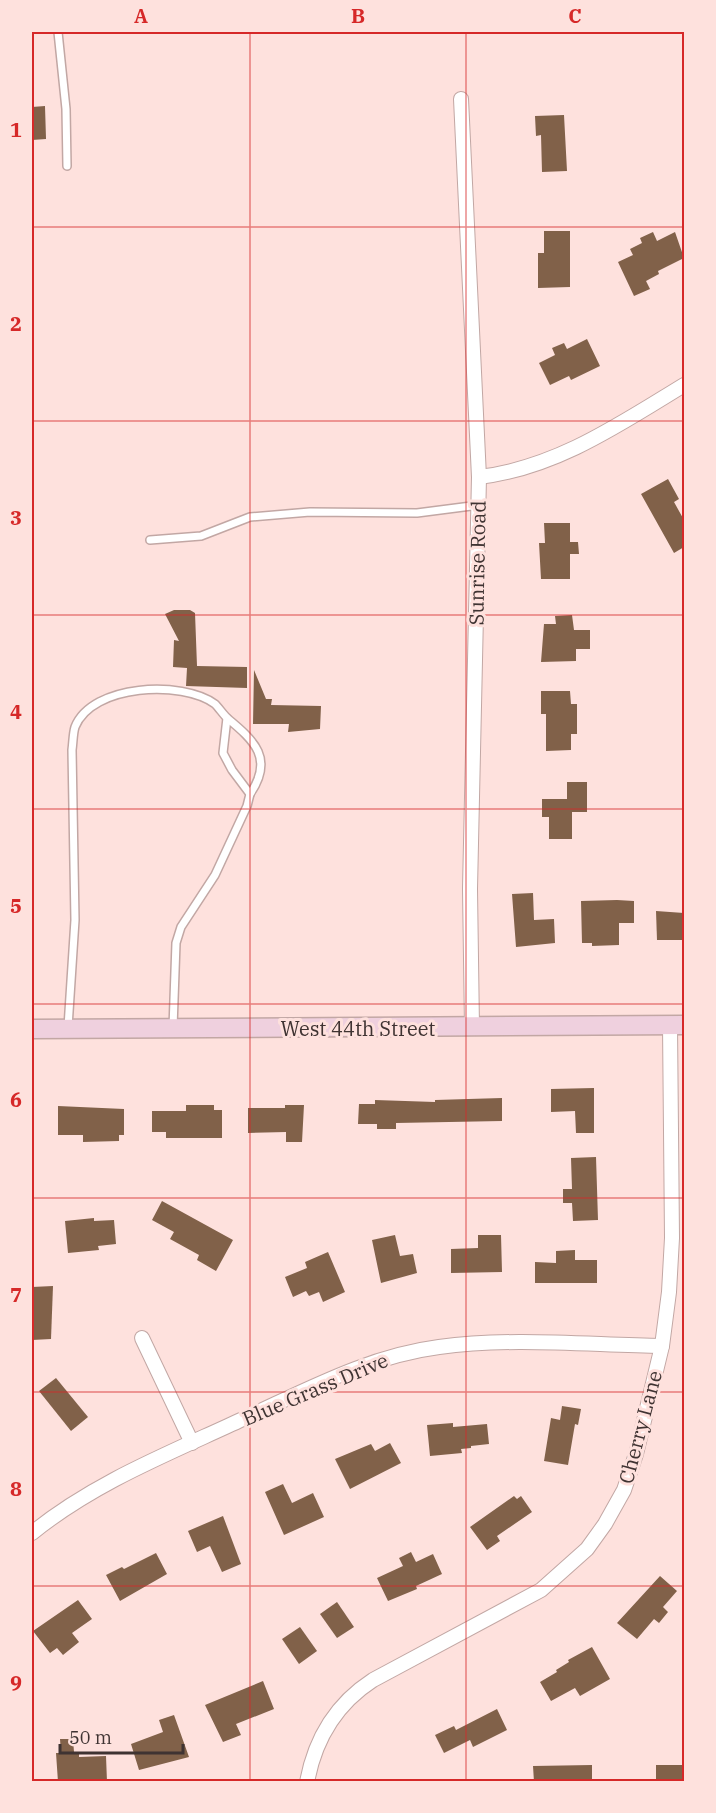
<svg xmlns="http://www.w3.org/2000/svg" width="716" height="1813" font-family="'IBM Plex Serif',serif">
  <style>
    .building { fill: #816149 }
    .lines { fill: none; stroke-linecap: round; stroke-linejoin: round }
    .lane-casing { stroke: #c2a7a4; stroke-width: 10 }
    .street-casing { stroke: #c2a7a4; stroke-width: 16 }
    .secondary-casing { stroke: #c2a7a4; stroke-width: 21 }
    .lane { stroke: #fff; stroke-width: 7 }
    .street { stroke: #fff; stroke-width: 14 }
    .secondary { stroke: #efd0de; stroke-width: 18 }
    .grid { fill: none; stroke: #d62828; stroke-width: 1.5; stroke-opacity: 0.55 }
    .labels { text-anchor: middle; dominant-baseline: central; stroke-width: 6; stroke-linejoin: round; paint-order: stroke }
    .street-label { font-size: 20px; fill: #3f3332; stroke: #fee1dd }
    .neatline { fill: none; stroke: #d62828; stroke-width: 2 }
    .grid-label { font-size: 20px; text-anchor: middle; font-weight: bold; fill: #d62828 }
  </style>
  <rect width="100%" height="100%" fill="#fee1dd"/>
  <!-- building -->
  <g class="building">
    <polygon points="45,106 46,139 32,140 32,107"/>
    <polygon points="564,115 567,171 542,172 541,135 536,136 535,116"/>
    <polygon points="544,231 570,231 570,287 538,288 538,253 544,253"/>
    <polygon points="653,232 657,241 675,232 684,258 658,271 659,274 646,281 650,289 634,296 618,262 633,255 630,249 642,243 640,238"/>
    <polygon points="587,339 600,366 571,380 569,376 550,385 539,363 555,355 552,348 564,343 567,349"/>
    <polygon points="668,479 679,499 674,502 684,520 684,547 674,553 641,494"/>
    <polygon points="544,523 570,523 570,542 578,542 579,554 570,554 570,579 541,579 539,543 545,543"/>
    <polygon points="174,610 190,610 195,613 197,666 247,667 247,688 186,686 187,668 173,667 174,640 179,641 165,614"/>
    <polygon points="572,615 574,630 590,630 590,649 576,649 576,661 541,662 544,624 556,624 555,616"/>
    <polygon points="254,670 266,699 272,699 271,705 321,706 320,729 288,732 289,724 253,724"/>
    <polygon points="541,691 570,691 571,704 577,704 577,734 571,734 571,750 546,751 546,714 541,714"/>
    <polygon points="567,782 587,782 587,812 572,812 572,839 549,839 549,817 542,817 542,799 567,799"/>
    <polygon points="533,893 534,920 554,919 555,943 516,947 512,894"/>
    <polygon points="617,900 634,901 634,923 619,923 619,945 592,946 592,943 582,943 581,901"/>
    <polygon points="656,911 684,913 684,940 657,940"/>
    <polygon points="594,1088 594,1133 576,1133 575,1111 551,1112 551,1089"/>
    <polygon points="502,1098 502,1121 396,1123 396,1129 377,1129 377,1124 358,1124 359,1104 375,1104 375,1100 435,1102 435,1100"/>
    <polygon points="186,1105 214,1105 214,1110 222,1110 222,1138 166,1138 166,1132 152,1132 152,1111 186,1111"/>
    <polygon points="285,1105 304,1105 302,1142 286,1142 286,1132 248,1133 248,1108 285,1108"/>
    <polygon points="58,1106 124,1109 124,1135 119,1135 119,1141 83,1142 83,1135 58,1135"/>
    <polygon points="596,1157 598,1220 573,1221 572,1203 563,1203 563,1189 572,1189 571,1158"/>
    <polygon points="162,1201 233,1240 216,1271 197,1260 199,1255 170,1239 174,1232 152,1220"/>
    <polygon points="94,1218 94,1221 114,1220 116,1244 98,1246 99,1250 68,1253 65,1221"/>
    <polygon points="395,1235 400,1256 413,1254 417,1273 381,1283 372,1240"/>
    <polygon points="478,1235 501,1235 502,1272 451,1273 451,1249 478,1248"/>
    <polygon points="575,1250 575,1260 597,1260 597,1283 535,1283 535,1262 556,1263 556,1251"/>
    <polygon points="328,1252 345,1292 323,1302 319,1292 309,1296 306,1291 293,1297 285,1277 307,1268 305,1262"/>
    <polygon points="53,1286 51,1339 32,1340 32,1287"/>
    <polygon points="56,1378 88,1417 71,1431 39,1391"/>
    <polygon points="562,1406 581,1409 578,1425 575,1424 568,1465 544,1461 551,1418 560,1420"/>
    <polygon points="453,1423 453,1427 487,1424 489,1444 471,1446 471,1448 461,1449 462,1453 430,1456 427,1425"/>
    <polygon points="390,1443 401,1463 350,1489 335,1459 371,1444 375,1451"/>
    <polygon points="283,1484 292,1503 313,1493 324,1517 284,1535 265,1492"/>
    <polygon points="514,1496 517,1499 521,1496 532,1512 497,1536 500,1541 487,1550 470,1527"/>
    <polygon points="223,1516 241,1564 222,1572 210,1546 197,1552 188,1531"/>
    <polygon points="411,1552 416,1562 433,1554 442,1574 416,1586 417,1589 388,1601 377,1578 403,1566 399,1558"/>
    <polygon points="156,1553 167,1574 120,1601 106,1575 122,1567 124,1569"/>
    <polygon points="660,1576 677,1591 663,1607 668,1612 659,1623 654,1619 637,1639 617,1623"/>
    <polygon points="78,1600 92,1619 72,1633 79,1642 63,1655 57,1648 50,1653 33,1631"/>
    <polygon points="337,1602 354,1627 337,1638 320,1614"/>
    <polygon points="300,1627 317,1651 299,1664 282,1639"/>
    <polygon points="592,1647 610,1679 580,1696 575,1688 551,1701 540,1682 557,1672 556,1670 569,1662 568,1660"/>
    <polygon points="263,1681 274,1709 236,1724 241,1735 223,1742 205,1705"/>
    <polygon points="497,1709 507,1730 473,1747 470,1740 444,1753 435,1735 454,1726 456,1730"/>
    <polygon points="174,1715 189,1757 139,1770 131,1744 163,1732 159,1720"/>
    <polygon points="60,1739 73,1739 74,1752 79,1752 79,1757 106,1756 107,1782 58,1782 56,1753 61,1753"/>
    <polygon points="592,1765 592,1782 534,1782 533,1766"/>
    <rect x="656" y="1765" width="28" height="17"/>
  </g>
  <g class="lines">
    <!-- lane casing -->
    <g class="lane-casing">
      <g id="lane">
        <polyline points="58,32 66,109 67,166"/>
        <polyline points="150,540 201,536 250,517 310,512 417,513 479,505"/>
        <path d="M227 718C255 741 274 759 250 794"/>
        <path d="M68 1027 75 920 72 750C73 743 73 733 75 727 92 684 182 680 215 704 219 708 223 714 227 718L223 753 232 770 250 794 247 806 215 875 181 927 176 943 173 1028"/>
      </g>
    </g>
    <!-- street casing -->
    <g class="street-casing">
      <g id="street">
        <polyline points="461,99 479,477 470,889 472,1027"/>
        <path d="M479 477C556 468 620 424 684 385"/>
        <polyline points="142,1338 192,1443"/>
        <path d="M32 1533C95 1482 170 1453 243 1419 307 1390 369 1356 439 1347 512 1337 589 1345 662 1346"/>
        <path d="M307 1782C315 1739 336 1704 373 1680L541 1590 587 1549 605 1524 624 1490 636 1454 662 1346 669 1292 672 1238 670 1025"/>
      </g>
    </g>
    <!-- secondary casing -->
    <g class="secondary-casing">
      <polyline id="secondary" points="32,1029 684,1025"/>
    </g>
    <!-- lane -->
    <use href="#lane" class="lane"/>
    <!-- street -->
    <use href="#street" class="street"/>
    <!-- secondary -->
    <use href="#secondary" class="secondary"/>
  </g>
  <!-- grid -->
  <path class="grid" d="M250 32V1782M466 32V1782M32 227H684M32 421H684M32 615H684M32 809H684M32 1004H684M32 1198H684M32 1392H684M32 1586H684"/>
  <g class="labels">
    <!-- street labels -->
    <g class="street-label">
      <text transform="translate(477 563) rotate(-89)">Sunrise Road</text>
      <text x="358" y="1028">West 44th Street</text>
      <text transform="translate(315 1389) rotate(-23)">Blue Grass Drive</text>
      <text transform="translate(640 1427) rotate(-75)">Cherry Lane</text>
    </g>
  </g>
  <!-- border -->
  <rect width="716" height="1813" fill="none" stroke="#fee1dd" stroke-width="66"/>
  <!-- scale -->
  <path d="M60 1744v9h123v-9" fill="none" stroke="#3f3332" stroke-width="3"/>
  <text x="69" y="1744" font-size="18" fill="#3f3332" stroke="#fee1dd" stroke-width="4.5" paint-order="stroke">50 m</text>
  <rect x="33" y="33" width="650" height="1747" class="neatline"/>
  <g class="grid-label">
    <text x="141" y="23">A</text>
    <text x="358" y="23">B</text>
    <text x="575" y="23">C</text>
    <text x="16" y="137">1</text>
    <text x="16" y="331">2</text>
    <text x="16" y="525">3</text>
    <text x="16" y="719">4</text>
    <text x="16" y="913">5</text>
    <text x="16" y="1107">6</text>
    <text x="16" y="1302">7</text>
    <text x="16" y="1496">8</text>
    <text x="16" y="1690">9</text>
  </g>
</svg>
